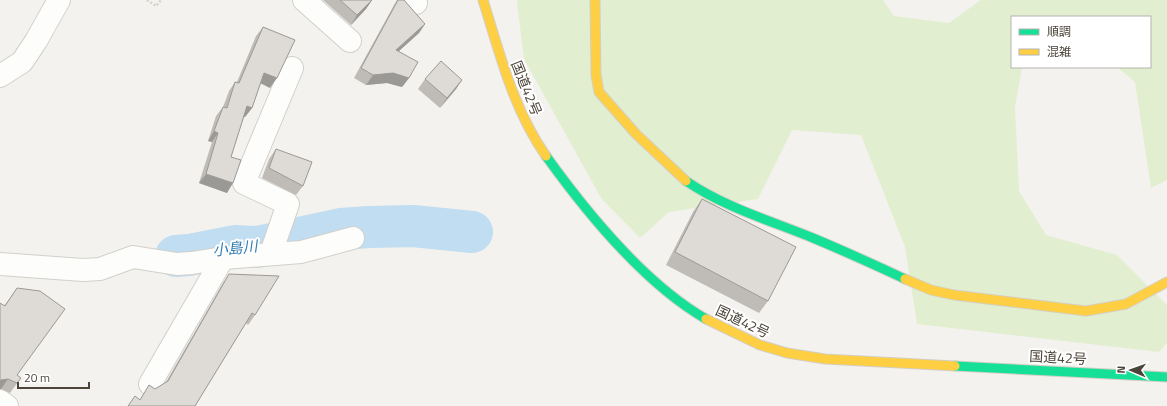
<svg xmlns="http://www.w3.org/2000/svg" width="1167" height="406" font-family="'Titillium Web','Noto Sans JP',sans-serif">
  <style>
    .green { fill: #e1eecf }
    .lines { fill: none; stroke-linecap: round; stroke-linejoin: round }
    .river { stroke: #c0ddf1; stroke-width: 42 }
    .street-casing { stroke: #d2d0cb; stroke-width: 24 }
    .fast-casing { stroke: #d3cfc5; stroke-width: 11 }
    .slow-casing { stroke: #d3cfc5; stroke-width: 11 }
    .path { stroke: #d3d2cc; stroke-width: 2.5; stroke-dasharray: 2 2; stroke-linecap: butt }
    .street { stroke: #fdfdfc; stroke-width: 22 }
    .fast { stroke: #16e098; stroke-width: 9 }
    .slow { stroke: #ffcf43; stroke-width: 9 }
    .wall { fill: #bfbcb8 }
    .shaded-wall { fill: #9b9996 }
    .building { fill: #dedbd6; stroke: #9b9996 }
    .labels { text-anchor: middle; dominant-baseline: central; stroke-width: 4; stroke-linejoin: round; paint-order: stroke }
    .street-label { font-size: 14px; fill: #4b4439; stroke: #fff }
    .water-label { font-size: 15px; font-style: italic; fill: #2e7ab2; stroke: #fff }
  </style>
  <rect width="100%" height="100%" fill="#f4f2ee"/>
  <!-- green -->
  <polygon class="green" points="518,0 883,0 894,16 949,23 981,0 1167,0 1167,180 1151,188 1135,82 1117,67 1150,67 1150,17 1012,17 1012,67 1022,67 1015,107 1019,191 1046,235 1117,255 1167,305 1167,343 1159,352 917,324 905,247 861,135 792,130 758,199 669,212 640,238 601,198 524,59 517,3"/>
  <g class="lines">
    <!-- river -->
    <polyline class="river" points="176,256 189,255 235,246 257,247 341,229 369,227 413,226 472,232"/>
    <!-- street casing -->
    <g class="street-casing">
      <g id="street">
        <polyline points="304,0 350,41"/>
        <polyline points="413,0 416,3"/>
        <polyline points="0,76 22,62 36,41 59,0"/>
        <polyline points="271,253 288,204 244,183 292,68"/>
        <polyline points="0,264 83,270 100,269 133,257 177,264 192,263 223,258 301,252 353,238"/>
        <polyline points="150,384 223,258"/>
        <polyline points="0,401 7,406"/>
      </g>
    </g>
    <!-- fast casing -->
    <g class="fast-casing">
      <g id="fast">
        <path d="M546 156C587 213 645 284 706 319"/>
        <path d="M686 181C726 208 769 220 813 238 844 251 875 265 905 279"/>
        <polyline points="955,366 1167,377"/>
      </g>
    </g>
    <!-- slow casing -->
    <g class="slow-casing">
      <g id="slow">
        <path d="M483 0C500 54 513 109 546 156"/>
        <polyline points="595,0 596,75 599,92 636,134 686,181"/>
        <polyline points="905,279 931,290 954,295 1086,311 1126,304 1167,282"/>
        <polyline points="706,319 760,345 787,353 825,359 955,366"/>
      </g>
    </g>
    <!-- path -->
    <polyline class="path" points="147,0 156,6 161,0"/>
    <!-- street -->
    <use href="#street" class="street"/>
    <!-- fast -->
    <use href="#fast" class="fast"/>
    <!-- slow -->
    <use href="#slow" class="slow"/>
  </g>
  <!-- wall -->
  <g class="wall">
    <polygon points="323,0 372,0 366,9 351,25"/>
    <polygon points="397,0 404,0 425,24 419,33 399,51 409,78 402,87 387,83 366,85 354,78 394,5"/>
    <polygon points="263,27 270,88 261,83 252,108 245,117 244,117 231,157 227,193 199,183 212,142 208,141 216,116 223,107 229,91 235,82 237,82 256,36"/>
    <polygon points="425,79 462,80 456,89 440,108 418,89"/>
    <polygon points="276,149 303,186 296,195 262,178 269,159"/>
    <polygon points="702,199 768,301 759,313 666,265 693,212"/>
    <polygon points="229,274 255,315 248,325 246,323 195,406 140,400 149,385 155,389 166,382 223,283"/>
    <polygon points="17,288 17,375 21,378 10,393 1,389 4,306"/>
  </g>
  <!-- shaded-wall -->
  <g class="shaded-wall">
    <polygon points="372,0 366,9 351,25 357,15"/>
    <polygon points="425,24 419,33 390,59 396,50"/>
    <polygon points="264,73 277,78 270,88 258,82"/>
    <polygon points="393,73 409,78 402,87 387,83 366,85 373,75"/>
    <polygon points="462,80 456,89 440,108 447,98"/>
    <polygon points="247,106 252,108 245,117 240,116"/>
    <polygon points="214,131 218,133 212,142 208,141"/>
    <polygon points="206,174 233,183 227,193 199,183"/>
    <polygon points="8,379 1,389 0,389 0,381 1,380"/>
  </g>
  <!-- building -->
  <g class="building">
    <polygon points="340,0 372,0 357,15"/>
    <polygon points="398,0 404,0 425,24 396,50 418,62 409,78 393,73 373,75 361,68"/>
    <polygon points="263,27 295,40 277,78 264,73 252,108 247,106 231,157 241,160 233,183 206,174 218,133 214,131 223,107 227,108 235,82 239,83"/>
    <polygon points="441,61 462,80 447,98 425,79"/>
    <polygon points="276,149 312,162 303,186 269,168"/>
    <polygon points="702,199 796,247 768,301 675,252"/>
    <polygon points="229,274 279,276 255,315 252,313 195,406 128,406 135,396 140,400 149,385 155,389 168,381"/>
    <polygon points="17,288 40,291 65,309 17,375 21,378 17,383 8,379 1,380 0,381 0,303 5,306"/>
  </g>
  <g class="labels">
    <!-- street labels -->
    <g class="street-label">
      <text transform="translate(527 88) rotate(68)">国道42号</text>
      <text transform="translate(743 321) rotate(25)">国道42号</text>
      <text transform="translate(1058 357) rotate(3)">国道42号</text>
    </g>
    <!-- water labels -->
    <g class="water-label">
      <text transform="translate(235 248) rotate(-6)">小島川</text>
    </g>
  </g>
  <!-- legend -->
  <rect x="1011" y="16" width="140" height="52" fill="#ffffff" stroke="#b7b4b0"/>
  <rect x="1019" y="29" width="20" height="6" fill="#16e098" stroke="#b7b4b0"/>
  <text x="1047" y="36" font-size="12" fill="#4b4439">順調</text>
  <rect x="1019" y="49" width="20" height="6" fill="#ffcf43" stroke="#b7b4b0"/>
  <text x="1047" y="56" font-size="12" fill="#4b4439">混雑</text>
  <!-- north arrow -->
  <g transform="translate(1131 370) rotate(272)" stroke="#ffffff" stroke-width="3" paint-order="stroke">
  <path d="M0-3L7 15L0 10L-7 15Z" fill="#4b4439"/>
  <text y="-6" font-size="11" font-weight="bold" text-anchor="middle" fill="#4b4439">N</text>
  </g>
  <!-- scale -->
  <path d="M18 382v6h71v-6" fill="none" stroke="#4b4439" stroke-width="2"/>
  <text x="24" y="382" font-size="12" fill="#4b4439" stroke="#ffffff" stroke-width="3" paint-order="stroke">20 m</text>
</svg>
